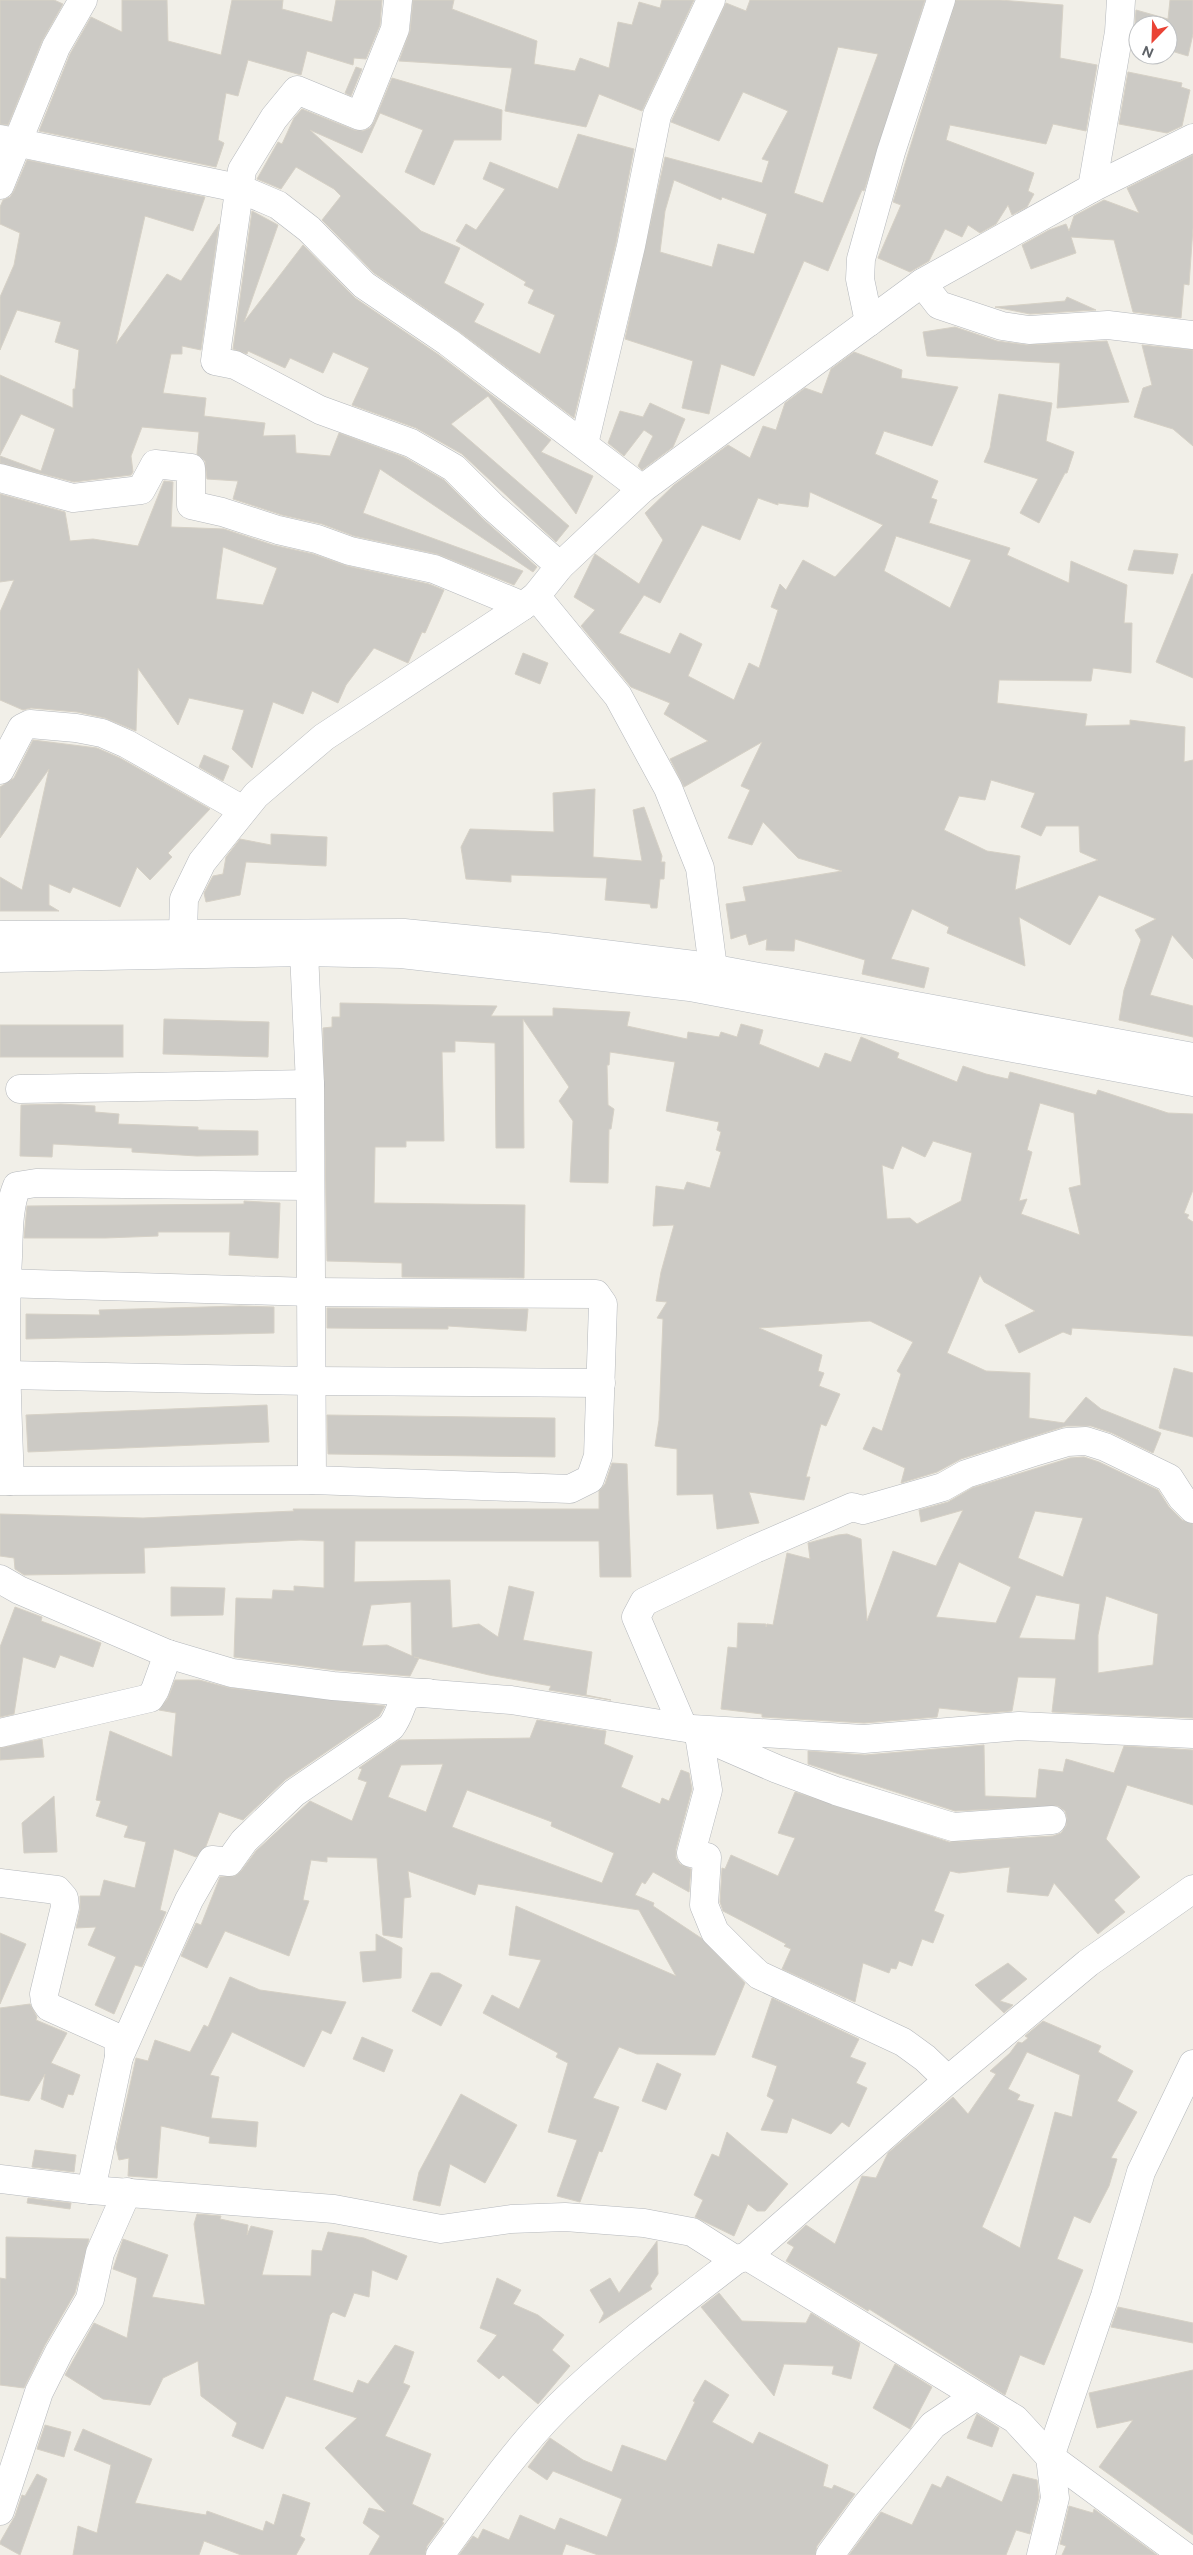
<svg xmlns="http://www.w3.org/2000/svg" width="1193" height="2555" font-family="Figtree,sans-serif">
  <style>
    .building { fill: #cccac5; stroke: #d6d1c6; fill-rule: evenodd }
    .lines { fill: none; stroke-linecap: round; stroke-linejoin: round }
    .street-casing { stroke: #b5b8bc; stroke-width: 29 }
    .secondary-casing { stroke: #b6babf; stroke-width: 29 }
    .street { stroke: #fff; stroke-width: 28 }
    .secondary { stroke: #fff; stroke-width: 28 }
  </style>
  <rect width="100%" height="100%" fill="#f1efe8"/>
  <!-- building -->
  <g class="building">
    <polygon points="0,0 54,0 63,4 42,41 8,125 0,124"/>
    <polygon points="122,0 167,0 168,41 221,55 232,0 283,0 282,9 332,22 336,0 382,0 380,25 366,59 354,58 353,65 307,51 301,75 248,60 238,96 226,93 218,140 224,143 216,167 39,131 70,54 91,17 122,32"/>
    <polygon points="413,0 454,0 452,9 537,41 534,64 575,71 580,58 609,68 618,22 632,25 639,2 660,8 662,0 694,0 642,111 599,94 586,127 505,111 512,68 399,61 410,31"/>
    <path d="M750 0H925L864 191 862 190 828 271 804 261 754 376 721 364 709 414 682 408 693 361 625 339 665 157 762 183 769 161 762 159 788 111 743 92 719 141 671 122 726 3 746 11ZM838 47 878 54 823 203 794 193ZM674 180 721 200 722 197 767 214 754 254 718 244 712 267 660 252 665 211Z"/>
    <polygon points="956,0 1000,0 1063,5 1060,58 1097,65 1086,131 1053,124 1046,144 950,125 946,140 1034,173 1028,191 1034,194 1027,207 1012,215 1008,205 996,224 980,233 968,225 962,237 945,229 929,261 910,272 878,258 901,205 893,202"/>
    <polygon points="1170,0 1193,0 1193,34 1188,56 1168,50 1168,25 1138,25 1138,40 1134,38 1136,10 1168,19"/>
    <polygon points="356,67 362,69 351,96 345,93"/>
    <polygon points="1128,72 1182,83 1181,87 1190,90 1182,126 1167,133 1119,124"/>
    <polygon points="392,78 502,110 501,140 454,140 434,185 405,172 423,130 380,113 362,153 310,130 421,231 460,248 444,283 484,304 474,322 540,354 555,315 528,303 534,290 524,285 526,282 456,241 466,224 476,230 505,189 483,179 490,162 558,189 578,134 634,149 616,243 574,418 457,330 374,273 322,220 341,196 334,189 296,167 281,189 257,179 278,142 282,144 294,118 302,109 354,130 363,131 370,128 374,122"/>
    <polygon points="1193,155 1193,228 1189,285 1184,284 1181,318 1133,312 1114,240 1071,237 1076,253 1031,269 1022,245 1049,230 1066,224 1069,231 1074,216 1104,200 1139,213 1127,188"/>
    <polygon points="27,160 205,197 193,231 145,216 116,344 167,274 181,281 219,224 201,350 182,346 182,354 171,354 163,393 206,398 204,416 265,423 263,436 295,435 296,453 330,456 339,433 404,457 444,480 483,519 537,567 533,572 380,469 363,513 523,571 514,585 437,554 354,536 322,524 282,515 233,499 238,481 207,479 205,461 197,454 199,432 142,427 131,456 133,472 131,475 74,482 0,463 0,456 41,471 55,429 21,414 0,455 0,375 73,408 73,389 75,389 79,350 55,342 61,322 17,310 0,350 0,297 14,265 20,233 0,224 0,207 3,200 10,197 14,191"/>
    <polygon points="252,211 278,225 244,322 303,245 355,298 439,355 551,440 541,452 593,476 576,514 488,396 451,424 569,526 556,542 462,454 416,428 352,405 369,368 333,352 323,373 290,358 285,368 248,351 247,354 233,349"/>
    <polygon points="1067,297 1096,310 1030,314 995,307 1065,301"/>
    <polygon points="955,327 997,341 1027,345 1107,341 1129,402 1057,408 1060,363 927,356 923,332"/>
    <polygon points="1142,345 1193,350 1193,446 1173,429 1134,417 1143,388 1152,385"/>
    <path d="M854 352 902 370 901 378 958 387 932 446 884 431 875 454 938 481 931 498 937 500 929 523 1010 548 1007 555 1069 583 1071 561 1127 585 1124 623H1132L1131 673 1093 668 1091 681 999 680 997 703 1087 714 1085 726 1130 725V720L1185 727 1184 762 1193 760V959L1172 935 1150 995 1193 1006V1037L1119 1020 1124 990 1141 940 1135 930 1156 919 1099 895 1070 945 1019 917 1025 966 947 933 949 927 912 909 891 959 929 968 924 988 862 974 865 960 795 939 794 951 766 950 767 939 749 945 746 934 731 939 726 904 746 901 743 887 842 871 798 858 763 822 752 845 728 838 750 790 741 786 762 742 684 787 670 759 708 741 664 714 670 703 631 687 581 626 595 610 574 597 595 554 639 584 663 540 645 513 674 485 728 445 750 458 763 426 776 430 785 403 805 388 822 394 831 369ZM810 492 883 525 835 577 803 560 786 590 780 584 771 607 778 610 759 668 749 663 734 700 688 676 702 644 680 633 670 654 619 633 644 595 660 603 702 525 740 540 758 498 778 505V503L808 507ZM896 536 971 560 950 608 884 571ZM991 780 1035 793 1021 827 1041 836 1046 826H1079L1080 852 1098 860 1015 890 1020 856 987 851 944 830 959 796 985 800Z"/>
    <polygon points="999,394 1052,403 1046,441 1074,452 1067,473 1065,473 1039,523 1020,513 1038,479 984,462 990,448"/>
    <polygon points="650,403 685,419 673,447 642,470 638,466 653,436 644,430 624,456 608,443 620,411 643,417"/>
    <path d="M164 481 173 482 171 527 224 529 273 545 313 554 347 566 429 584 444 590 425 633 422 632 408 663 374 648 346 685 338 703 312 691 303 714 273 702 252 768 232 749 244 710 189 698 178 725 138 668 136 731 105 718 77 712 31 708 23 710 0 700V612L14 580 0 582V494L65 512 70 541 93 539 138 546ZM223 547 277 568 263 605 216 599Z"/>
    <polygon points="1134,550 1178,554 1173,574 1128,570"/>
    <polygon points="1192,574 1193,574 1193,678 1156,662"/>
    <polygon points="523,653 548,663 540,684 515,674"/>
    <polygon points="33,740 97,748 120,758 210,809 168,853 172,857 150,880 137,867 120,907 73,887 70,893 49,884 49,905 59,911 0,911 0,877 22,890 49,769 0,838 0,787 14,778"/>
    <polygon points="204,755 229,766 223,781 199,767"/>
    <polygon points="595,789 593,857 642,861 633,810 644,807 662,856 661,862 665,862 664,879 660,879 657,908 651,908 650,904 605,900 607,878 511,875 511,882 466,879 461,847 470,829 554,832 553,793"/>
    <polygon points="271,834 327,837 326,866 246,862 240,895 206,902 204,893 213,876 223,874 226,857 240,839 271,845"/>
    <path d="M340 1003 497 1006 491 1016H553V1008L630 1012 627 1026 687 1039 688 1032 719 1037 721 1032 737 1037 741 1024 763 1030 759 1044 819 1068 825 1053 851 1062 861 1037 899 1053 897 1058 957 1082 963 1066 986 1074 1008 1079 1010 1072 1096 1095 1098 1090 1168 1113 1193 1114V1190L1184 1213 1189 1215 1187 1218 1193 1222V1336L1072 1328 1071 1335 1063 1332 1019 1353 1005 1325 1035 1311 984 1282 980 1275 947 1353 986 1371 1030 1373 1029 1418 1064 1423 1086 1397 1101 1409 1161 1433 1153 1453 1112 1433 1091 1426H1066L961 1459 937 1472 901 1483 905 1468 863 1449 873 1427 882 1431 901 1374 897 1371 913 1342 870 1321 759 1328 822 1355 818 1371 824 1373 819 1386 840 1394 826 1426 821 1424 806 1477H810L804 1500 749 1492 759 1523 717 1529 713 1494 677 1495V1449L655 1446 659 1420 663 1319 657 1318 667 1302 656 1301 661 1272 674 1225 653 1226 656 1186 684 1190 687 1182 710 1188 721 1152 716 1150 721 1132 717 1130 719 1122 666 1111 675 1062 610 1052 609 1065H607L608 1105 614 1109 611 1129H609L608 1183 570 1182 573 1121 559 1101 569 1087 523 1019 524 1148H496L495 1043 455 1041V1052H442L444 1141H406V1147H375L374 1203 525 1205 524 1278 402 1277V1263L327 1261 323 1028 332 1027V1017H340ZM1040 1103 1074 1113 1081 1185 1069 1188 1080 1235 1021 1214 1027 1199 1019 1201 1032 1152 1027 1150ZM933 1141 972 1153 961 1201 917 1224 910 1218 887 1219 882 1165 893 1169 902 1146 925 1157Z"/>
    <polygon points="164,1019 269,1022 268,1057 163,1054"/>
    <rect x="0" y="1025" width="123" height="32"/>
    <polygon points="61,1104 95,1106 95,1112 119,1114 118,1124 198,1127 198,1130 258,1131 258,1155 197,1156 132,1152 132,1148 53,1144 52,1157 20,1156 21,1105"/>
    <polygon points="244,1201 280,1203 278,1258 229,1255 230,1232 158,1232 158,1236 105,1238 24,1238 27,1206 244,1204"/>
    <polygon points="240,1306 274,1307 274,1333 26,1339 26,1314 100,1315 99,1310"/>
    <polygon points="327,1308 528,1309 526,1331 448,1326 448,1329 327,1328"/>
    <polygon points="1174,1368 1193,1373 1193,1437 1159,1428"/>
    <polygon points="267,1405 269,1442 28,1452 26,1415"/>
    <polygon points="327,1415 555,1418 555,1457 328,1454"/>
    <path d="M1084 1457 1099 1462 1158 1490 1169 1507 1182 1520 1193 1524V1718L1052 1712 1056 1678 1018 1677 1012 1711 987 1713 939 1708 937 1717 864 1723 762 1717V1714L721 1709 728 1647 737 1648 738 1623 766 1624V1627L767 1624 773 1625 787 1553 810 1559 808 1543 838 1535 847 1534 861 1539 867 1621 893 1551 936 1566 963 1510 921 1522 919 1510 948 1502 972 1488 1070 1458ZM1035 1511 1083 1518 1063 1577 1018 1558ZM959 1562 1011 1587 996 1623 936 1617ZM1036 1595 1080 1604 1075 1640 1019 1638ZM1106 1596 1158 1614 1153 1665 1098 1673V1635Z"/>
    <path d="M612 1463 627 1464 631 1577H600L599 1541H355L354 1582 450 1580 452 1628 479 1624 498 1637 509 1586 534 1592 523 1640 592 1652 586 1695 611 1700 549 1690 551 1686 489 1675 414 1657 419 1658 410 1676 335 1670 234 1657 236 1598 272 1599 273 1590 294 1591V1586L324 1588V1541L301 1540 144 1548 145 1573 24 1575 15 1569 14 1558 0 1556V1514L143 1518 294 1511 293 1509H599V1491L605 1484ZM411 1602 412 1656 387 1645 362 1646 371 1605Z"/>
    <polygon points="171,1587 225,1588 223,1615 171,1616"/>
    <polygon points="15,1607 42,1617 41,1621 101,1643 93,1667 60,1655 55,1668 23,1657 14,1714 0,1717 0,1647"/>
    <polygon points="175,1680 199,1680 230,1688 385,1706 379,1716 285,1780 243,1820 219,1812 206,1846 196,1857 174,1849 160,1910 166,1912 142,1967 135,1965 114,2014 95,2005 116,1957 88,1945 96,1927 76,1928 80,1910 80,1896 100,1896 104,1880 135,1888 146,1842 124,1837 128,1826 96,1816 101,1801 96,1800 110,1731 172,1757 176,1713 159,1710 168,1698"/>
    <path d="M537 1720 606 1731 604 1744 633 1756 621 1787 660 1804 662 1798 669 1801 681 1770 689 1773 692 1789 676 1849V1858L680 1864 691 1869 689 1892 653 1872 645 1884 642 1882 635 1895 654 1903 653 1906 701 1938 745 1983 715 2055 637 2054 619 2047 593 2098 619 2107 602 2152 599 2151 580 2202 557 2196 577 2140 548 2132 568 2063 556 2057 558 2053 483 2013 492 1995 519 2009 541 1960 509 1955 516 1906 676 1976 639 1910 478 1884 475 1895 408 1871 411 1897 404 1898 402 1938 383 1935 377 1858 327 1857V1862L311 1860 303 1900 309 1901 289 1956 225 1931 207 1968 181 1956 196 1923 201 1925 220 1877 235 1876 241 1871 256 1851 310 1801 352 1821 367 1782 358 1779 362 1769 359 1768 399 1740 530 1738ZM443 1764 426 1812 388 1797 401 1765ZM467 1790 552 1822 551 1826 614 1853 602 1883 452 1827Z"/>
    <polygon points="42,1739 44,1757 0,1760 0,1748"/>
    <polygon points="984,1745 985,1796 1036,1798 1039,1769 1063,1772 1066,1759 1114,1773 1124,1746 1193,1750 1193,1805 1127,1785 1106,1839 1140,1877 1114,1900 1125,1912 1098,1934 1054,1883 1048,1896 1007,1892 1010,1867 959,1873 950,1871 934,1911 944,1915 933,1943 922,1939 912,1966 899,1961 896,1969 891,1968 889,1973 863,1963 855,2002 782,1969 791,1949 784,1946 786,1944 723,1911 720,1902 722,1868 725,1869 731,1855 778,1876 795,1838 778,1833 795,1792 949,1842 1053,1836 1061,1833 1066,1826 1067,1818 1065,1811 1058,1806 955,1811 808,1764 808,1751 865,1755"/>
    <polygon points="54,1796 57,1852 24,1853 22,1823"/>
    <polygon points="0,1933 26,1944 0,2004"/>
    <polygon points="376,1934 402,1948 401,1978 363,1982 360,1952 376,1951"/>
    <polygon points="1008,1963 1027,1979 1000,2001 1013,2005 1004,2013 975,1985"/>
    <polygon points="431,1973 439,1973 462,1985 441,2026 412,2011"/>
    <polygon points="230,1977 260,1990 346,2002 331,2034 322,2030 304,2067 232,2032 210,2075 219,2077 211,2118 258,2122 256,2147 209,2143 210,2137 161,2126 157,2178 128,2176 129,2158 119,2160 116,2147 136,2058 148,2061 155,2040 190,2052 204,2025 208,2027"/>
    <polygon points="772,1998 859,2039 850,2057 866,2063 856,2083 867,2088 849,2127 842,2122 831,2134 792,2118 787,2133 761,2130 774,2100 767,2096 777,2066 752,2057"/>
    <polygon points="30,2004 37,2017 36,2020 67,2033 51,2063 80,2075 73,2095 68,2094 63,2108 41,2099 45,2074 29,2101 0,2095 0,2008"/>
    <path d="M1043 2021 1101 2046 1098 2052 1133 2071 1117 2101 1137 2112 1111 2158 1117 2159 1109 2186 1090 2223 1074 2216 1057 2259 1083 2270 1044 2365 1020 2355 1005 2395 869 2309 868 2311 786 2261 794 2247 787 2243 806 2225 835 2244 862 2176 876 2178 888 2153 953 2097 968 2114 996 2074 990 2071 1010 2053 1018 2042 1022 2043 1028 2038 1025 2036ZM1027 2052 1080 2075 1072 2117 1055 2112 1020 2248 982 2227 1034 2105 1017 2100 1020 2095 1008 2089Z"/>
    <polygon points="362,2037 393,2050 384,2072 353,2059"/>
    <polygon points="657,2063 681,2074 666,2110 642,2101"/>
    <polygon points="461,2094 517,2125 485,2183 450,2164 440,2206 413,2200 419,2172"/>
    <polygon points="727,2132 788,2184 765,2211 757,2211 748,2204 734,2236 695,2217 703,2200 694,2195 712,2154 719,2157"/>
    <polygon points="35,2150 76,2155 74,2172 32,2167"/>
    <polygon points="28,2198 71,2203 70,2209 27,2203"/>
    <polygon points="197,2214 221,2216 220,2219 248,2225 247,2235 251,2226 273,2231 262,2275 311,2276 312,2250 322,2251 328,2232 364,2238 407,2256 397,2280 372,2270 369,2297 354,2293 345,2317 333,2312 330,2315 313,2380 353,2393 358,2380 368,2384 395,2345 414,2352 403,2383 410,2386 385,2436 431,2454 412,2504 444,2519 442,2522 444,2523 427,2546 425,2555 369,2555 380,2536 363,2523 369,2508 386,2512 325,2448 357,2418 286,2396 263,2449 232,2436 237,2423 201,2396 198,2361 163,2378 150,2405 103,2399 65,2375 94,2323 127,2338 137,2278 113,2269 123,2239 168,2255 152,2297 205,2305 194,2224"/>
    <polygon points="6,2237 89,2239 75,2293 45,2345 24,2388 0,2385 0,2278 6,2279"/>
    <polygon points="657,2241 658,2274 650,2286 652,2289 599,2323 604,2313 590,2290 610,2278 619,2293"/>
    <polygon points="497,2278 521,2290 513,2304 538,2315 564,2335 552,2350 570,2366 538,2404 503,2375 499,2379 477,2361 497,2335 480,2328"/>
    <polygon points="719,2293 742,2321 806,2323 811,2313 860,2343 851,2379 832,2374 834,2366 784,2364 774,2396 701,2307"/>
    <polygon points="1118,2307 1193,2323 1193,2343 1111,2327"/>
    <polygon points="895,2364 932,2387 910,2429 873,2408"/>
    <polygon points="1193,2370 1193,2535 1099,2467 1133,2420 1097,2428 1089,2393"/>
    <polygon points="705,2380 729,2395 712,2422 753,2444 759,2432 828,2465 823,2486 832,2489 834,2485 855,2494 817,2546 815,2555 598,2555 566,2544 562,2555 459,2555 473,2536 478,2539 483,2529 509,2540 520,2515 555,2530 560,2518 607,2537 622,2499 553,2471 547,2480 528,2467 550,2438 583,2460 612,2472 622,2445 666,2461 695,2402 693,2401"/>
    <polygon points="977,2414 999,2428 992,2447 967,2438"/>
    <polygon points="45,2425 71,2432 64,2457 37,2449"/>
    <polygon points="83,2429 152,2459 135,2503 206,2515 207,2511 263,2531 266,2521 274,2525 283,2494 310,2503 300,2536 305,2539 296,2555 241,2555 204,2541 199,2555 73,2555 78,2526 97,2533 111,2465 74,2450"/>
    <polygon points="37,2474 47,2479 20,2555 0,2544 0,2542 15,2516 22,2495 25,2496"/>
    <polygon points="1013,2474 1037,2480 1039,2497 1030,2534 1016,2530 1006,2555 849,2555 881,2512 912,2525 932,2484 941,2488 947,2476 1002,2502"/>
    <polygon points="1069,2506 1093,2513 1094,2509 1157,2555 1062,2555 1066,2546 1060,2544"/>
  </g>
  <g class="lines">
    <!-- street casing -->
    <g class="street-casing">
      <g id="street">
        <polyline points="398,0 395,29 360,116 297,90 274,118 242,170 215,361 235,365 320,410 411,443 454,468 493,507 560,566"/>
        <polyline points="0,139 238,188 278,205 309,229 364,285 448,342 642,489"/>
        <polyline points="0,185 56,47 83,0"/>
        <polyline points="1092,188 1119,32 1121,0"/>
        <polyline points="922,283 939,305 1002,326 1029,330 1108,325 1193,335"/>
        <polyline points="869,322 860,279 861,259 891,152 941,0"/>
        <polyline points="584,444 631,246 657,115 711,0"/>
        <polyline points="0,478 73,498 141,490 155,464 191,468 191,505 222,512 278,530 317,539 350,551 434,569 523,606"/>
        <polyline points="536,596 618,696 668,788 700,868 713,968"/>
        <polyline points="0,770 22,728 30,724 76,728 102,733 127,744 243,810"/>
        <polyline points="183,933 184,899 202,862 256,795 324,737 523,606 536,596 560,566 642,489 922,283 1092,188 1193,138"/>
        <polyline points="304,952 310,1084 312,1480"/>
        <polyline points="20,1089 310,1084"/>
        <polyline points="0,1283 311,1292 596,1294 603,1304 598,1456 590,1479 570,1489 312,1480 0,1481"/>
        <polyline points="6,1375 311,1381 601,1383"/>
        <path d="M10 1481C7 1406 4 1331 8 1257 9 1233 8 1208 17 1186L36 1183 310 1186"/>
        <polyline points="0,1579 19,1590 168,1654 232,1673 333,1686 511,1700 692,1729 864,1739 1019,1726 1193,1734"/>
        <polyline points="683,1727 636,1617 644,1602 755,1549 852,1507 863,1510 943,1487 966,1474 1034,1452 1067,1442 1086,1441 1105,1447 1169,1478 1182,1498 1193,1509"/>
        <polyline points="0,1733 150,1698 155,1690 168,1654"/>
        <polyline points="699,1735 708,1790 691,1853 707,1857 704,1905 715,1932 742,1959 759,1975 903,2042 925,2058 948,2080"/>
        <polyline points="701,1736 777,1769 836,1791 953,1827 1052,1820"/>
        <polyline points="0,1883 57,1890 64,1898 65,1907 44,1994 45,2001 49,2007 118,2038 119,2057 91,2190"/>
        <path d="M119 2057 189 1900 212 1860 229 1862 244 1841 294 1793 391 1727C407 1705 396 1692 428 1693"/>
        <polyline points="0,2179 91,2190 334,2209 441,2229 511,2219 565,2217 644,2223 692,2232 736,2260"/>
        <polyline points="747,2256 1015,2419 1050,2457 1183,2555"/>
        <polyline points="0,2511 39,2392 59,2352 90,2299 100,2253 127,2192"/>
        <path d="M440 2555C477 2505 514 2451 558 2407 613 2353 675 2307 736 2260L747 2256 948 2080 1088 1963 1193 1889"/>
        <polyline points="830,2555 865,2507 933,2425 976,2396"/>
        <polyline points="1041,2555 1055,2498 1050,2457 1105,2296 1141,2172 1193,2064"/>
      </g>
    </g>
    <!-- secondary casing -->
    <g class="secondary-casing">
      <g id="secondary">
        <polyline points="0,935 404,933 547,947 694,965 1193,1057"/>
        <polyline points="0,958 304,952 401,954 690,987 1193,1082"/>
      </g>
    </g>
    <!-- street -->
    <use href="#street" class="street"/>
    <!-- secondary -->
    <use href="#secondary" class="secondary"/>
  </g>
  <!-- north arrow -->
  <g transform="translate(1153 40) rotate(203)"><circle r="24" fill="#ffffff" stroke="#bfc1c3"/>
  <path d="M0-4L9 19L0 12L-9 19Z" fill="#ea4335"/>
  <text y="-8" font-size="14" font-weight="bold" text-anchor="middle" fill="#5f6368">N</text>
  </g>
</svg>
